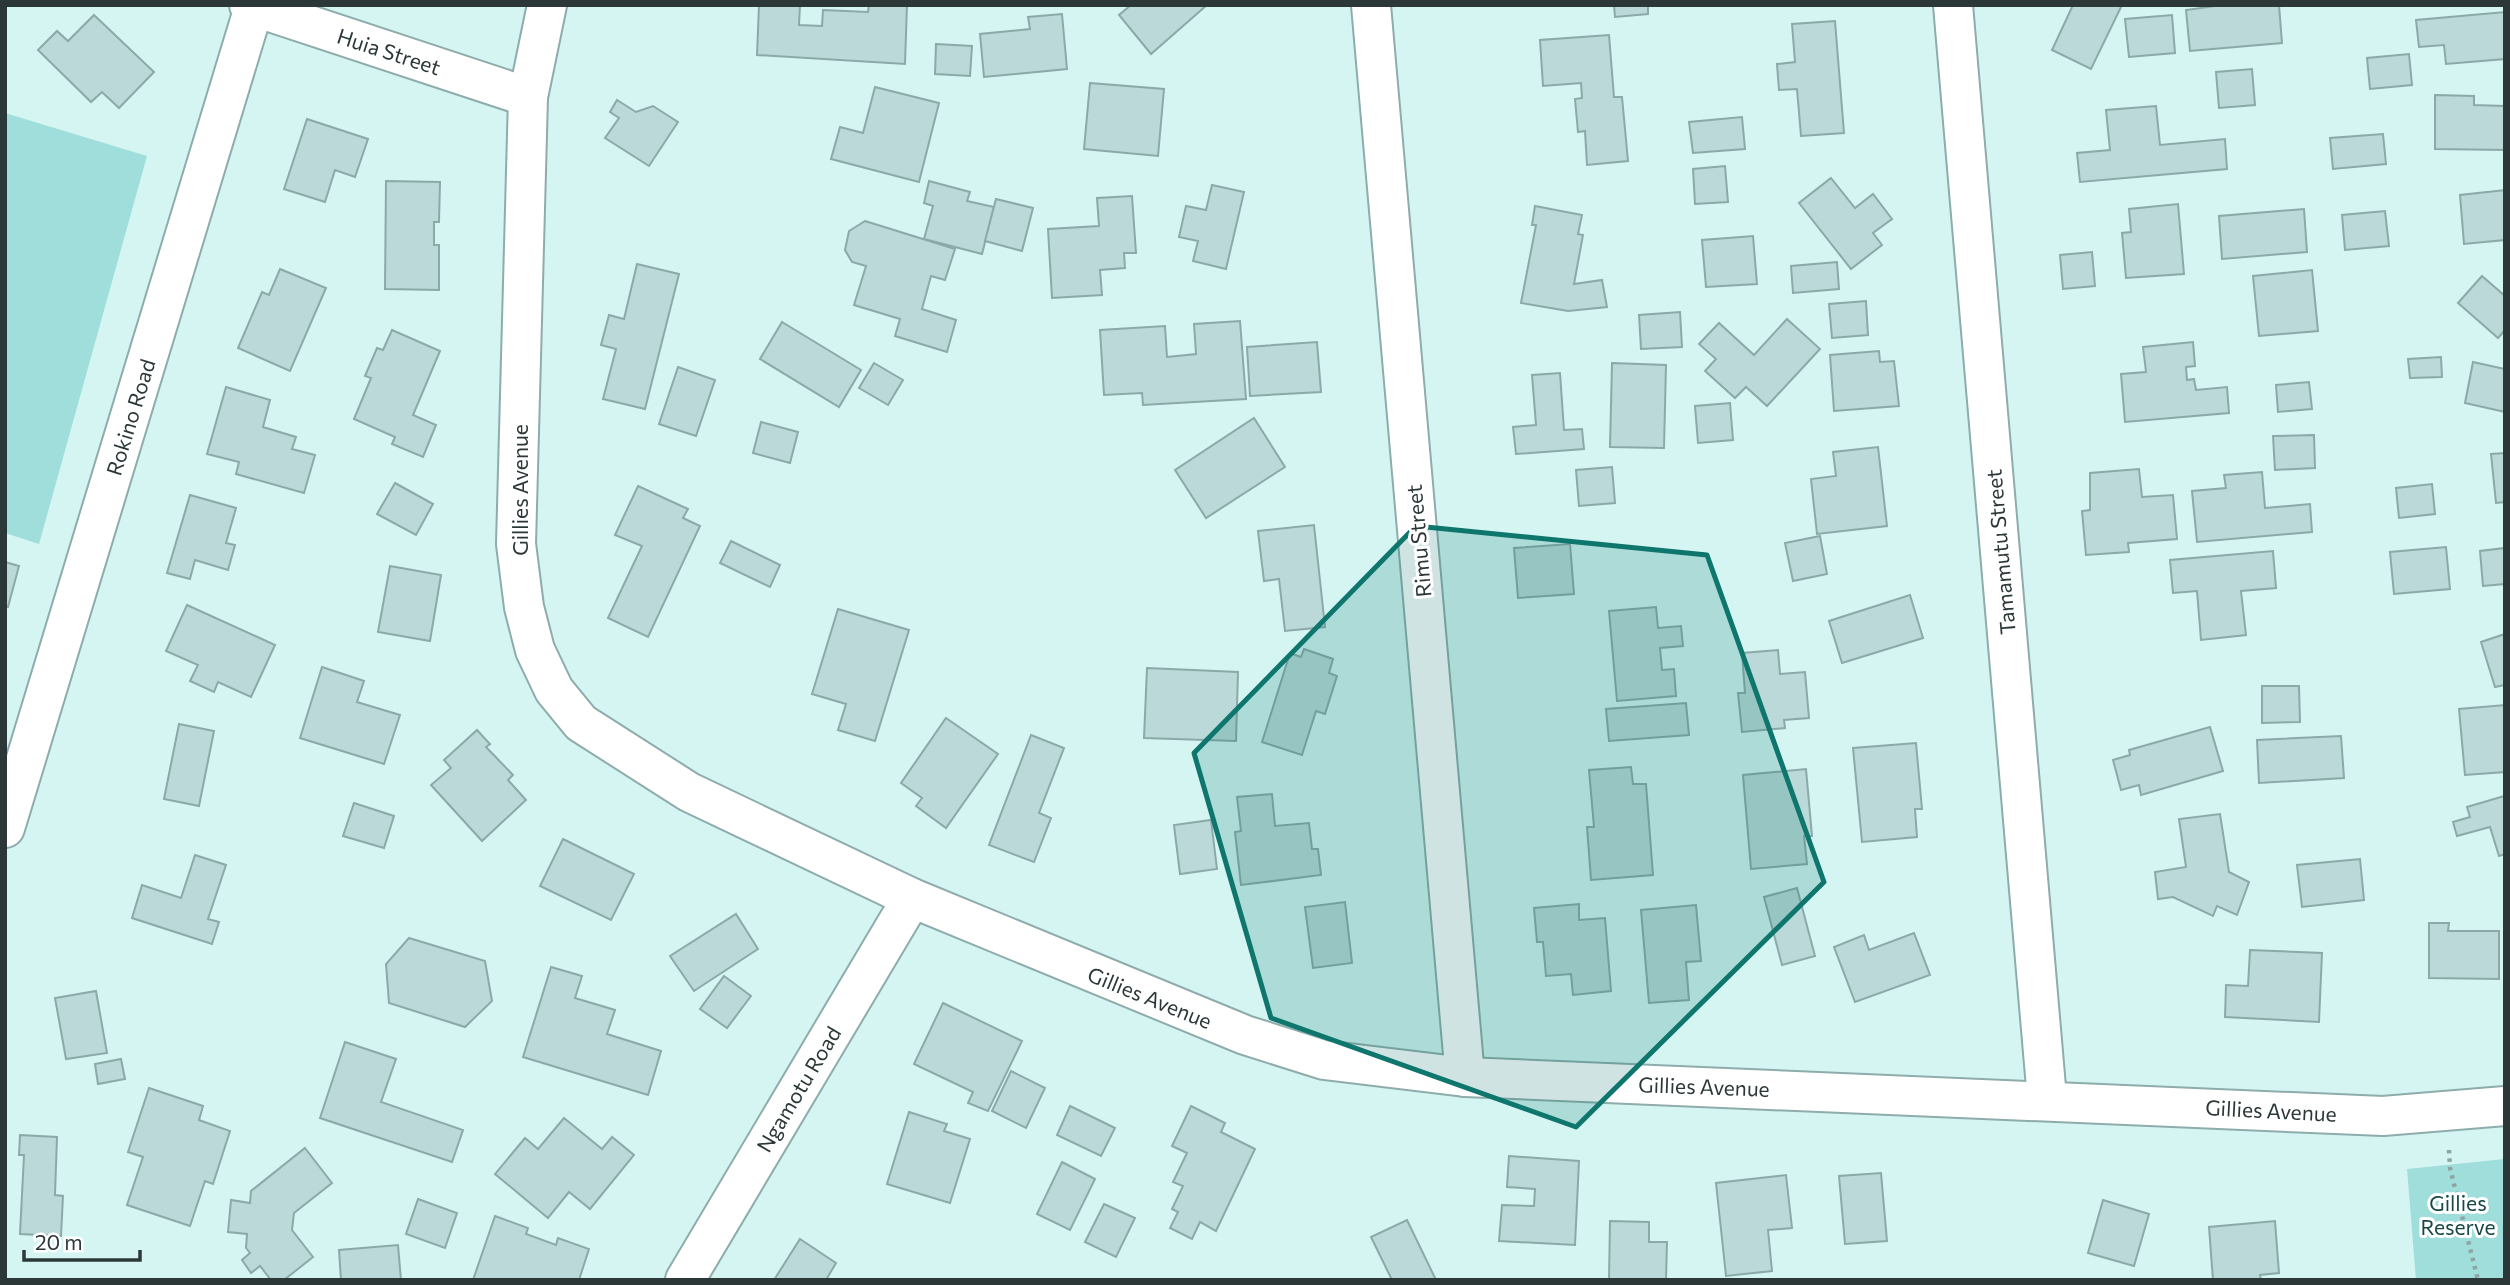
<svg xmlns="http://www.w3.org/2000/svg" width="2510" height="1285" font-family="Commissioner,sans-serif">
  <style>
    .green { fill: #a0dedc }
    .building { fill: #bad9d8; stroke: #8ba9a8; stroke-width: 2 }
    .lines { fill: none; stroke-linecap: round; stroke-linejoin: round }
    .street-casing { stroke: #8eacab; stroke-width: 42 }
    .path { stroke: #8da4a3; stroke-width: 4.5; stroke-dasharray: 3.5 5; stroke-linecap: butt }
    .street { stroke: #fff; stroke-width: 38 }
    .marked { fill: #0f766e; fill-opacity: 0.2; stroke: #0f766e; stroke-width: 5; stroke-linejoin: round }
    .labels { text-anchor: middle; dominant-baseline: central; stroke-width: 6; stroke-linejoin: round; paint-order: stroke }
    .street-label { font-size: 21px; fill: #2c3838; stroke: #fff }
    .park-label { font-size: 21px; fill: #174847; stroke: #fff }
  </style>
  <rect width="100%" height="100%" fill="#d5f5f3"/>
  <!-- green -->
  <g class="green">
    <polygon points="5,113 147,156 39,544 5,533"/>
    <polygon points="2505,1159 2505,1280 2416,1280 2407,1169"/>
  </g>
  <!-- building -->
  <g class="building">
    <polygon points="759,5 800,5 799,25 822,26 823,10 868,12 869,5 907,5 905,64 757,55"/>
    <polygon points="1131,5 1207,5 1151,54 1119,15"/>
    <polygon points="1614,5 1648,5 1648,14 1615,17"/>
    <polygon points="2073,5 2122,5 2091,69 2052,50"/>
    <polygon points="2222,5 2279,5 2282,43 2190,51 2186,10"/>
    <polygon points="2505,12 2505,59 2446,64 2444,45 2419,47 2416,20"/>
    <polygon points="1062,14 1067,69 984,77 980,34 1030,29 1028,17"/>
    <polygon points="94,15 154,72 119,108 102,92 91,102 38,50 57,31 68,41"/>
    <polygon points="2172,15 2175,53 2129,57 2125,19"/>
    <polygon points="1835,21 1844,133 1801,136 1797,89 1779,90 1777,64 1795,62 1792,24"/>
    <polygon points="1609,35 1614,97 1622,97 1628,161 1587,165 1585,131 1578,132 1575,99 1582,98 1581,83 1543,86 1540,40"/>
    <polygon points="936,44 972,46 970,76 935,74"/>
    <polygon points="2409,54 2412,85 2370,89 2367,58"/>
    <polygon points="2252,69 2255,105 2219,108 2216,72"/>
    <polygon points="1090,83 1164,89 1158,156 1084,149"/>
    <polygon points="875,87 939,103 919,182 831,159 840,127 863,133"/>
    <polygon points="2435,95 2474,96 2474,105 2505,106 2505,150 2435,149"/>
    <polygon points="617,100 636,112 653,106 678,122 649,166 605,138 619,118 610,112"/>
    <polygon points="2156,106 2160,145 2225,139 2227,169 2080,182 2077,153 2110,150 2106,110"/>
    <polygon points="1742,117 1745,149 1693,153 1689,122"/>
    <polygon points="307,119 368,139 355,177 335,170 325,202 284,189"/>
    <polygon points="2383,134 2386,164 2333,169 2330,138"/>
    <polygon points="1725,166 1728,202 1695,204 1693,169"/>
    <polygon points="1831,178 1855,208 1873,194 1892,219 1873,233 1882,245 1851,269 1799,203"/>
    <polygon points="386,181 440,182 439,222 434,222 434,245 439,245 439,290 385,289"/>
    <polygon points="929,181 970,192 967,201 994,207 982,254 924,239 933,206 924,203"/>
    <polygon points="1212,185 1244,192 1226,269 1193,261 1198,241 1179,237 1186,206 1206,210"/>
    <polygon points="2505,190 2505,240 2464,244 2460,195"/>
    <polygon points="1132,196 1136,253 1124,253 1125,268 1100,270 1102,295 1052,298 1048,229 1099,226 1097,198"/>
    <polygon points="996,199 1033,208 1022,251 985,241"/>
    <polygon points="2178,204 2184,274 2126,278 2122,233 2131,232 2129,209"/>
    <polygon points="1535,206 1582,215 1578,234 1583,235 1574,284 1602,280 1607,307 1568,311 1521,303 1536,225 1532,225"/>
    <polygon points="2304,209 2307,252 2222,259 2219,216"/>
    <polygon points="2385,211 2389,246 2345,250 2342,215"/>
    <polygon points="865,221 955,249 945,280 931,276 922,309 956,320 947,352 895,336 900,319 854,305 866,266 852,262 845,250 849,231"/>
    <polygon points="1753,236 1757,284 1706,287 1702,240"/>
    <polygon points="2092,252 2095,286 2063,289 2060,255"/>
    <polygon points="1837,262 1839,289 1793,293 1791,266"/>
    <polygon points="637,264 679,274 645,409 603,399 616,349 601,345 609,315 624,319"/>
    <polygon points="280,269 326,288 290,371 238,348 262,292 269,295"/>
    <polygon points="2312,270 2318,331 2259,336 2253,276"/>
    <polygon points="2482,276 2505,296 2505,330 2498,338 2458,303"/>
    <polygon points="1866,301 1868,335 1832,338 1829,304"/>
    <polygon points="1680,312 1682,347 1641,349 1639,315"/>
    <polygon points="1787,319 1820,349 1767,406 1746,387 1735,398 1705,371 1716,359 1699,344 1719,323 1754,355"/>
    <polygon points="1240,321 1246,399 1143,405 1142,393 1104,395 1100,330 1165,326 1167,357 1196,354 1194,324"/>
    <polygon points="782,322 861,370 839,407 760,359"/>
    <polygon points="392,330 440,351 413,415 436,425 423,457 392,444 395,437 354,419 371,378 365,376 377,348 383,350"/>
    <polygon points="1317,342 1321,392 1250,396 1247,347"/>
    <polygon points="2193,342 2195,366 2186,367 2187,380 2194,379 2196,390 2227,387 2229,413 2125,422 2121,374 2146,372 2143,347"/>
    <polygon points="1879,351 1880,362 1894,361 1899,406 1834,411 1830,355"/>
    <polygon points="2441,357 2442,377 2410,378 2408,359"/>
    <polygon points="2473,362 2505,369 2505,412 2465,403"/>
    <polygon points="874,363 903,380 888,405 859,388"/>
    <polygon points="1612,363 1666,365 1664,448 1610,447"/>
    <polygon points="678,367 715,380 696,436 659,424"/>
    <polygon points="1560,373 1564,430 1582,429 1584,449 1516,454 1513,427 1536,425 1532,375"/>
    <polygon points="2309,382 2312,409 2278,412 2276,385"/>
    <polygon points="226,387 270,400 263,427 296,437 292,449 315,455 304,493 236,474 239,462 207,454"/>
    <polygon points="1730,403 1733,440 1698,443 1695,406"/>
    <polygon points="1254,418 1285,467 1206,518 1175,470"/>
    <polygon points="761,422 798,432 790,463 753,453"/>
    <polygon points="2314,435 2315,468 2275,470 2273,436"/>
    <polygon points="1878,447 1887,526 1817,534 1811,479 1836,476 1833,452"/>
    <polygon points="2505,453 2505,502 2496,503 2491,454"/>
    <polygon points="1612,467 1615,503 1579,506 1576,470"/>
    <polygon points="2139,469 2142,497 2173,495 2177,539 2128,543 2129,552 2086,555 2082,511 2090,510 2090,473"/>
    <polygon points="2262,472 2265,508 2310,504 2312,532 2197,542 2192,491 2226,488 2224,475"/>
    <polygon points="395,483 433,504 416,535 377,514"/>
    <polygon points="2432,484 2435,514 2399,518 2396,488"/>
    <polygon points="638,486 688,509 683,518 700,526 648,637 608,618 642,546 615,535"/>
    <polygon points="190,495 236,508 226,543 235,545 228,570 195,560 190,579 167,573"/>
    <polygon points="1314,525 1325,627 1285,631 1279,579 1264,581 1258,531"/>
    <polygon points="1820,536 1827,574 1793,581 1785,543"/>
    <polygon points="731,541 780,565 770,587 720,563"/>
    <polygon points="1570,544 1574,594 1518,598 1514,548"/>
    <polygon points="2446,547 2450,589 2394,594 2390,552"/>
    <polygon points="2505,548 2505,584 2483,586 2480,551"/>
    <polygon points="2273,551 2276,588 2241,591 2246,635 2201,640 2197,591 2173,593 2170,560"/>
    <polygon points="5,562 19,566 8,607 5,606"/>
    <polygon points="390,566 441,575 430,641 378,632"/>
    <polygon points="1910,595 1923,638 1842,663 1829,621"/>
    <polygon points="187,605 275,645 251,697 218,682 214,692 190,681 198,665 166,651"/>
    <polygon points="1656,607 1658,628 1681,626 1683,646 1660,648 1662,670 1674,669 1676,696 1617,701 1609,611"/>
    <polygon points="838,609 909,630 875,741 838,730 846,704 812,694"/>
    <polygon points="2505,634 2505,685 2495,687 2481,642"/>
    <polygon points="1304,649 1333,659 1329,673 1337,676 1325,714 1316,711 1302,755 1262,742 1290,653 1301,657"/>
    <polygon points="1778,650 1780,674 1805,672 1809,718 1784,720 1785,728 1742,732 1738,693 1745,693 1742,653"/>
    <polygon points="322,667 364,681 357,702 400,715 384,764 300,738"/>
    <polygon points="1147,668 1238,672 1236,741 1144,738"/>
    <polygon points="2262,686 2299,686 2300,722 2262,723"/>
    <polygon points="1686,703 1689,735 1609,741 1606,709"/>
    <polygon points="2505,705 2505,772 2465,775 2459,709"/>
    <polygon points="946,718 998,754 946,828 916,806 922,798 901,783"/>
    <polygon points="179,724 214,731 199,806 164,799"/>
    <polygon points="2210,727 2223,771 2141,795 2139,785 2121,790 2113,760 2130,755 2129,750"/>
    <polygon points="477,730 490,744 486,747 513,775 508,780 526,800 482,841 431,785 451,768 444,760"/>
    <polygon points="1031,735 1064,748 1039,813 1051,818 1034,862 989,845"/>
    <polygon points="2341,736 2344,778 2259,783 2257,740"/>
    <polygon points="1916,743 1922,809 1915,809 1917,837 1862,842 1853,748"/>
    <polygon points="1631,767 1633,784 1646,784 1653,875 1591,880 1587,827 1594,827 1589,770"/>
    <polygon points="1806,769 1812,836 1804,836 1807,864 1751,869 1743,775"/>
    <polygon points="1272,794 1275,826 1309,823 1312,849 1318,849 1321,875 1241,885 1235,832 1241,831 1237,797"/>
    <polygon points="2504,796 2505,854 2499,856 2490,827 2457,836 2453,822 2470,817 2467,807"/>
    <polygon points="354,803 394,816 384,848 343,836"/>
    <polygon points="2220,814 2229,872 2249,882 2237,915 2217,906 2213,916 2173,897 2158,899 2155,872 2186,867 2179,819"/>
    <polygon points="1211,820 1217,869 1180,874 1174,825"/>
    <polygon points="563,839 634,874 611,920 540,886"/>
    <polygon points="195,855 226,865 208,919 219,922 212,944 132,918 142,885 181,898"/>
    <polygon points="2360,859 2364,900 2302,907 2297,865"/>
    <polygon points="1797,888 1815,956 1782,965 1764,897"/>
    <polygon points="1345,902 1352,963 1313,968 1305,907"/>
    <polygon points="1579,904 1579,920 1605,918 1611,991 1573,995 1571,974 1546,976 1543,942 1537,942 1534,908"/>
    <polygon points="1696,905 1701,961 1686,962 1689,1000 1649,1003 1641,910"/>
    <polygon points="736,914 758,949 694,991 670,956"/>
    <polygon points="2429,923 2449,923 2448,931 2499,931 2499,979 2429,978"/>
    <polygon points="1914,933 1930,975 1855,1002 1834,947 1864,935 1869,950"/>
    <polygon points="409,938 485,961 492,1001 465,1027 389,1003 386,964"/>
    <polygon points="2250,950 2322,953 2319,1022 2225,1017 2226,985 2248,986"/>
    <polygon points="551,967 582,976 575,998 615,1010 607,1034 661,1051 648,1095 523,1057"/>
    <polygon points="724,976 751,996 727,1028 700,1009"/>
    <polygon points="96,991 107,1053 66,1059 55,998"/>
    <polygon points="943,1003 1022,1041 988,1111 968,1103 973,1092 914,1064"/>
    <polygon points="345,1042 396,1059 381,1102 463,1130 452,1162 320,1118"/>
    <polygon points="121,1059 125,1079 98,1084 95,1064"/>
    <polygon points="1011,1071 1045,1088 1026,1128 992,1111"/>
    <polygon points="149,1088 203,1106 199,1120 230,1131 213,1184 205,1181 190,1226 127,1205 143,1157 128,1152"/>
    <polygon points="1070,1106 1115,1128 1101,1156 1057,1135"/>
    <polygon points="1191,1106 1225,1123 1221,1132 1255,1149 1216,1231 1200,1222 1192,1239 1170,1228 1178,1212 1172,1209 1183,1186 1173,1182 1187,1153 1172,1146"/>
    <polygon points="909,1112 947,1124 944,1131 970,1139 950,1203 887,1184"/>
    <polygon points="564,1118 602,1149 612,1137 634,1155 590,1209 569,1192 548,1218 495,1174 525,1138 538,1149"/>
    <polygon points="20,1135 57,1137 55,1195 63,1196 61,1236 20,1234 24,1155 19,1155"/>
    <polygon points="305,1148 332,1183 294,1213 292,1230 313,1257 284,1280 271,1280 260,1266 251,1273 242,1260 250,1253 246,1248 247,1234 228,1232 231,1200 250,1203 251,1191"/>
    <polygon points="1509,1156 1579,1161 1575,1245 1499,1241 1502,1205 1534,1206 1535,1189 1507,1187"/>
    <polygon points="1062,1162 1095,1179 1070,1230 1037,1214"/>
    <polygon points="1881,1173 1887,1241 1845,1244 1839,1176"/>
    <polygon points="1786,1175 1792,1228 1768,1230 1772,1271 1726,1276 1716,1183"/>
    <polygon points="418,1199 457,1213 445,1248 406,1234"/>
    <polygon points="2103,1200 2149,1214 2134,1266 2088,1253"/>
    <polygon points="1104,1204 1135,1218 1116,1257 1085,1242"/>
    <polygon points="495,1216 528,1228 526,1234 556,1245 558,1238 589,1249 579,1280 473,1280"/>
    <polygon points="1407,1220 1436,1280 1392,1280 1371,1237"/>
    <polygon points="1610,1221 1649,1222 1649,1242 1667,1242 1666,1280 1609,1280"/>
    <polygon points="2275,1221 2279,1273 2260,1275 2261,1280 2213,1280 2209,1227"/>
    <polygon points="800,1239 836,1263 826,1280 774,1280"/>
    <polygon points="398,1245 401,1280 341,1280 339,1250"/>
  </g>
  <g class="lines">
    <!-- street casing -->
    <g class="street-casing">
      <g id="street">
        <polyline points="249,5 528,97"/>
        <polyline points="547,5 528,97 516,544 524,607 535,650 554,690 581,723 689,792 912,898 1245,1035 1324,1060 1465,1077 2383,1116 2505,1106"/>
        <polyline points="1371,5 1465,1077"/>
        <polyline points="1953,5 2047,1099"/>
        <polyline points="5,828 254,7"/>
        <polyline points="685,1280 912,898"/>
      </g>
    </g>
    <!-- path -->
    <polyline class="path" points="2449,1150 2450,1168 2478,1280"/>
    <!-- street -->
    <use href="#street" class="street"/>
  </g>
  <!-- marked area -->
  <path class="marked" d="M1416 526 1707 555 1824 882 1576 1127 1271 1018 1194 753Z"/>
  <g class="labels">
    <!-- street labels -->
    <g class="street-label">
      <text transform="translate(389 51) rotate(18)">Huia Street</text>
      <text transform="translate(130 417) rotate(-73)">Rokino Road</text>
      <text transform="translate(519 490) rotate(-90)">Gillies Avenue</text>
      <text transform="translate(1418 541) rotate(-95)">Rimu Street</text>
      <text transform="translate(2000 552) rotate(-95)">Tamamutu Street</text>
      <text transform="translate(1150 997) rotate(22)">Gillies Avenue</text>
      <text transform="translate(1704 1086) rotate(2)">Gillies Avenue</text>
      <text transform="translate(798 1089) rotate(-59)">Ngamotu Road</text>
      <text transform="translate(2271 1110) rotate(3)">Gillies Avenue</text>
    </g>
    <!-- park labels -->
    <g class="park-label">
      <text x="2458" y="1202">Gillies<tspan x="2458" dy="24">Reserve</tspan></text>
    </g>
  </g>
  <!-- border -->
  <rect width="2510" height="1285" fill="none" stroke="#2c3838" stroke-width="14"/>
  <!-- scale -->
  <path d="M24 1250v10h116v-10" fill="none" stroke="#2c3838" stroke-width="3.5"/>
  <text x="35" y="1250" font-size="21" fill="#2c3838" stroke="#ffffff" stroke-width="5" paint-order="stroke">20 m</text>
</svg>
